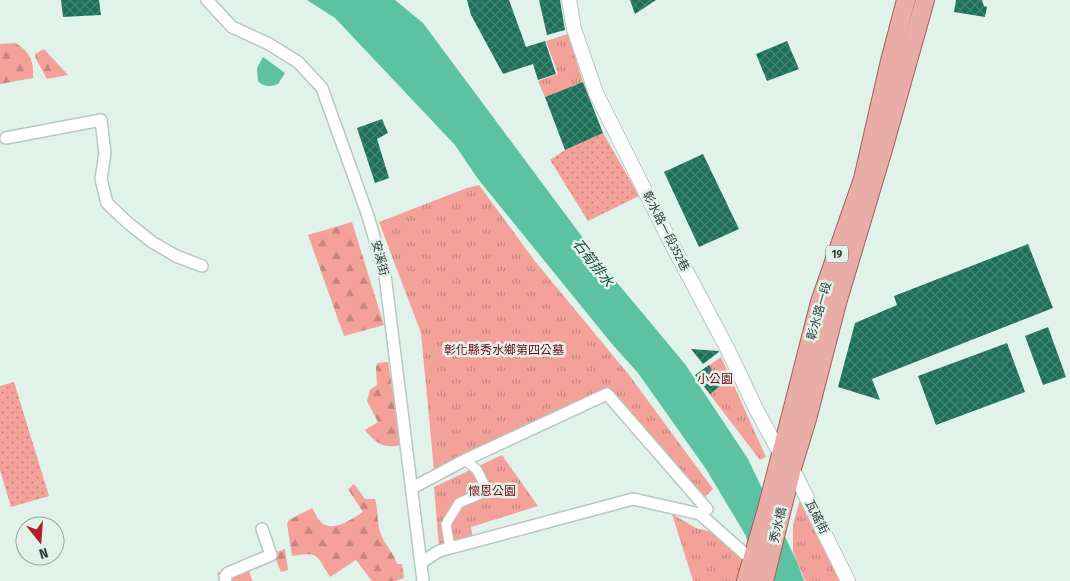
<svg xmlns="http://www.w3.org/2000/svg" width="1070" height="581" font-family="'Fira Sans Condensed','Noto Sans TC',sans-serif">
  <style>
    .grass { fill: url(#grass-dots) }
    .forest { fill: url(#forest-firs) }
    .park { fill: url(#park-tufts) }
    .water { fill: #5cc2a1 }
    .building { fill: url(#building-cross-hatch) }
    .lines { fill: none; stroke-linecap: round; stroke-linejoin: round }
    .pedestrian-casing { stroke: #b7c7c1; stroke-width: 11 }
    .minor-casing { stroke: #b7c7c1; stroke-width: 14 }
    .tertiary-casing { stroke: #b7c7c1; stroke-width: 16 }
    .primary-casing { stroke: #a0615a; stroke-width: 20 }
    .pedestrian { stroke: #fff; stroke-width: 9 }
    .minor { stroke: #fff; stroke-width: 11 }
    .tertiary { stroke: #fff; stroke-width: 14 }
    .primary { stroke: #e9aca7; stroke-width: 18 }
    .labels { text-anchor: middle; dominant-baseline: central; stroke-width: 5; stroke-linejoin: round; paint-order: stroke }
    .shield { fill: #e1f2eb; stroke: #68726e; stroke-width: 1 }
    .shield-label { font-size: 11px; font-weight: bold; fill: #343b38 }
    .street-label { font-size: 12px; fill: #343b38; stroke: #e1f2eb }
    .park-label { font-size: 12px; fill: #71040d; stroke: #e1f2eb }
    .water-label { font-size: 14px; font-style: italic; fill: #1a4739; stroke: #e1f2eb }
  </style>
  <defs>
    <pattern id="grass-dots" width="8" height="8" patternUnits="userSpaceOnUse" patternTransform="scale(1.25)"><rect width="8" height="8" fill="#f3a199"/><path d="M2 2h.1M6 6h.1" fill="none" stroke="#c6847e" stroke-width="1.8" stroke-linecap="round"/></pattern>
    <pattern id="forest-firs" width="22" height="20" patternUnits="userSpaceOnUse" patternTransform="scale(1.25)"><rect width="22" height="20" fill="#f3a199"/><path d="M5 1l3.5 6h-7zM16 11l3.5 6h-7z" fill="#c6847e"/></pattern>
    <pattern id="park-tufts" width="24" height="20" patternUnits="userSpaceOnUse" patternTransform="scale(1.25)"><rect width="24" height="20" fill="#f3a199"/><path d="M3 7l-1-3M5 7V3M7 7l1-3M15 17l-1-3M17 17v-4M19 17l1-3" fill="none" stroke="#c6847e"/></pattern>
    <pattern id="building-cross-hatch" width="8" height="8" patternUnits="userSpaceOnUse" patternTransform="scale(1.25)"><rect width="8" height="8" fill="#1d7058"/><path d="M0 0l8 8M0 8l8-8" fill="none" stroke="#468573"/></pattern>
  </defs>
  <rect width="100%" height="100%" fill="#e1f2eb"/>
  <!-- grass -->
  <g class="grass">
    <polygon points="603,133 639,196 588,221 550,160 565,150"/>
    <polygon points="14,382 49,496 11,507 0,470 0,386"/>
  </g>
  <!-- forest -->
  <g class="forest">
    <path d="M15 43C30 51 34 62 33 78L0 84V44Z"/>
    <polygon points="44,49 68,75 47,79 36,59 35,54"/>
    <polygon points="352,222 384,325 344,336 308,235"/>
    <path d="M388 362 401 445C383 449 376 443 365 430L378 422 367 401 370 390 377 385 376 367 378 363Z"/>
    <path d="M354 484 365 499H375C378 509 377 521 380 532 384 544 393 551 397 564H402L404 578 396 581H372L356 560 330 577C316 554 319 552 292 556L287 524 289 520 312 508C315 512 317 519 321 522 332 534 353 518 363 512L348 489Z"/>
    <polygon points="285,549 288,570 281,572 276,560 249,570 252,581 220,581 217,573"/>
  </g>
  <!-- park -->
  <g class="park">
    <polygon points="568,34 583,82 545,97 538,81 558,74 546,41"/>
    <polygon points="479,185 534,260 629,375 713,489 705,497 609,389 434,470 421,333 379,222 467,188"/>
    <polygon points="721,357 766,457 760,460 695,375"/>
    <polygon points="502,455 538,506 471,527 473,540 439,548 434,487"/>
    <polygon points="804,485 844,581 805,581 793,551 793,525"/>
    <polygon points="672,514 696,528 712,532 749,563 744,581 693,581"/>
  </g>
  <!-- water -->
  <g class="water">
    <polygon points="307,0 395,0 423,23 609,273 685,364 748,459 798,564 804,581 755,581 746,536 706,469 638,373 612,344 478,179 455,145 335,18"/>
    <path d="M263 57 285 73 278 84C271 87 263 87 258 81L257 68Z"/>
  </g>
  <!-- building -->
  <g class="building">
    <polygon points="61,0 99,0 101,15 63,17"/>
    <polygon points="467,0 509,0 526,47 545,41 556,74 538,80 533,64 503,74 471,15"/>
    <polygon points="539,0 560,0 565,30 547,35"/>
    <polygon points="630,0 656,0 635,14"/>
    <polygon points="956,0 982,0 984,6 987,7 985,17 954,12"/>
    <polygon points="787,41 799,69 767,81 756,54"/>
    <polygon points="583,82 603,133 565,150 545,97"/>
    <polygon points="382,119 388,133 377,139 389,178 375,183 357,128"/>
    <polygon points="703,154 739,229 699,247 664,172"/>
    <polygon points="1028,244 1053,308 872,379 880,400 838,387 855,323 897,305 894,296"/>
    <polygon points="1048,327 1066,377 1043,385 1025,336"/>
    <polygon points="1007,343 1025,392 936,425 918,376"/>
    <polygon points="691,349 719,351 719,352 703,364"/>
    <polygon points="709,365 720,386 710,394 695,375"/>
  </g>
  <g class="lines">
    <!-- pedestrian casing -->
    <g class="pedestrian-casing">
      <polyline id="pedestrian" points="450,548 446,524 459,503 480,494 486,488 477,470 465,460"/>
    </g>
    <!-- minor casing -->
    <g class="minor-casing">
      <g id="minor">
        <polyline points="207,0 232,27 269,44 298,62 322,88 368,216 385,275 423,581"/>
        <polyline points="6,138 101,120 105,153 101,179 107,203 128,223 152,242 176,256 202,266"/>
        <polyline points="412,488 465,460 607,394 707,509 700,514"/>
        <polyline points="422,562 439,551 633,499 700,514 753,561"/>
        <polyline points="226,581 225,577 228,573 271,555 262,529"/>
      </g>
    </g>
    <!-- tertiary casing -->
    <g class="tertiary-casing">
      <polyline id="tertiary" points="569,0 574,29 596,93 667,235 728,350 756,409 781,455 792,468 848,581"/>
    </g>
    <!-- primary casing -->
    <g class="primary-casing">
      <g id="primary">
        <polyline points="746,581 767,509 820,302 863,179 890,61 906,0"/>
        <polyline points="764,581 792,468 807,419 837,303 882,153 925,0"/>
      </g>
    </g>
    <!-- pedestrian -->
    <use href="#pedestrian" class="pedestrian"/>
    <!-- minor -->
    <use href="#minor" class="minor"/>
    <!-- tertiary -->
    <use href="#tertiary" class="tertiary"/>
    <!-- primary -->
    <use href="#primary" class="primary"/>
  </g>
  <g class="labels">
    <!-- shield labels -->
    <rect class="shield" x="826" y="245.5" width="22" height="17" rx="4"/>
    <g class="shield-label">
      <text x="837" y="254">19</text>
    </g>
    <!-- street labels -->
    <g class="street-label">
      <text transform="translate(666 231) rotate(63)">彰水路一段352巷</text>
      <text transform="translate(380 258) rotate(76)">安溪街</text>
      <text transform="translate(819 311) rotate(-74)">彰水路一段</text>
      <text transform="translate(817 517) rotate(63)">瓦磘街</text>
      <text transform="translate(778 525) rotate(-77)">秀水橋</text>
    </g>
    <!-- park labels -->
    <g class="park-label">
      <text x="504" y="350">彰化縣秀水鄉第四公墓</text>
      <text x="715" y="379">小公園</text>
      <text x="492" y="491">懷恩公園</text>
    </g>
    <!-- water labels -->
    <g class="water-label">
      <text transform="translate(593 263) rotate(52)">石筍排水</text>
    </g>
  </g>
  <!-- north arrow -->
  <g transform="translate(40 541) rotate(163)"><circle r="24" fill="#e1f2eb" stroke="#9ca9a3"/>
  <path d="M0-4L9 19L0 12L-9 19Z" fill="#b12023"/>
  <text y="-8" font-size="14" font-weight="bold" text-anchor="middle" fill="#343b38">N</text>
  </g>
</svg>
